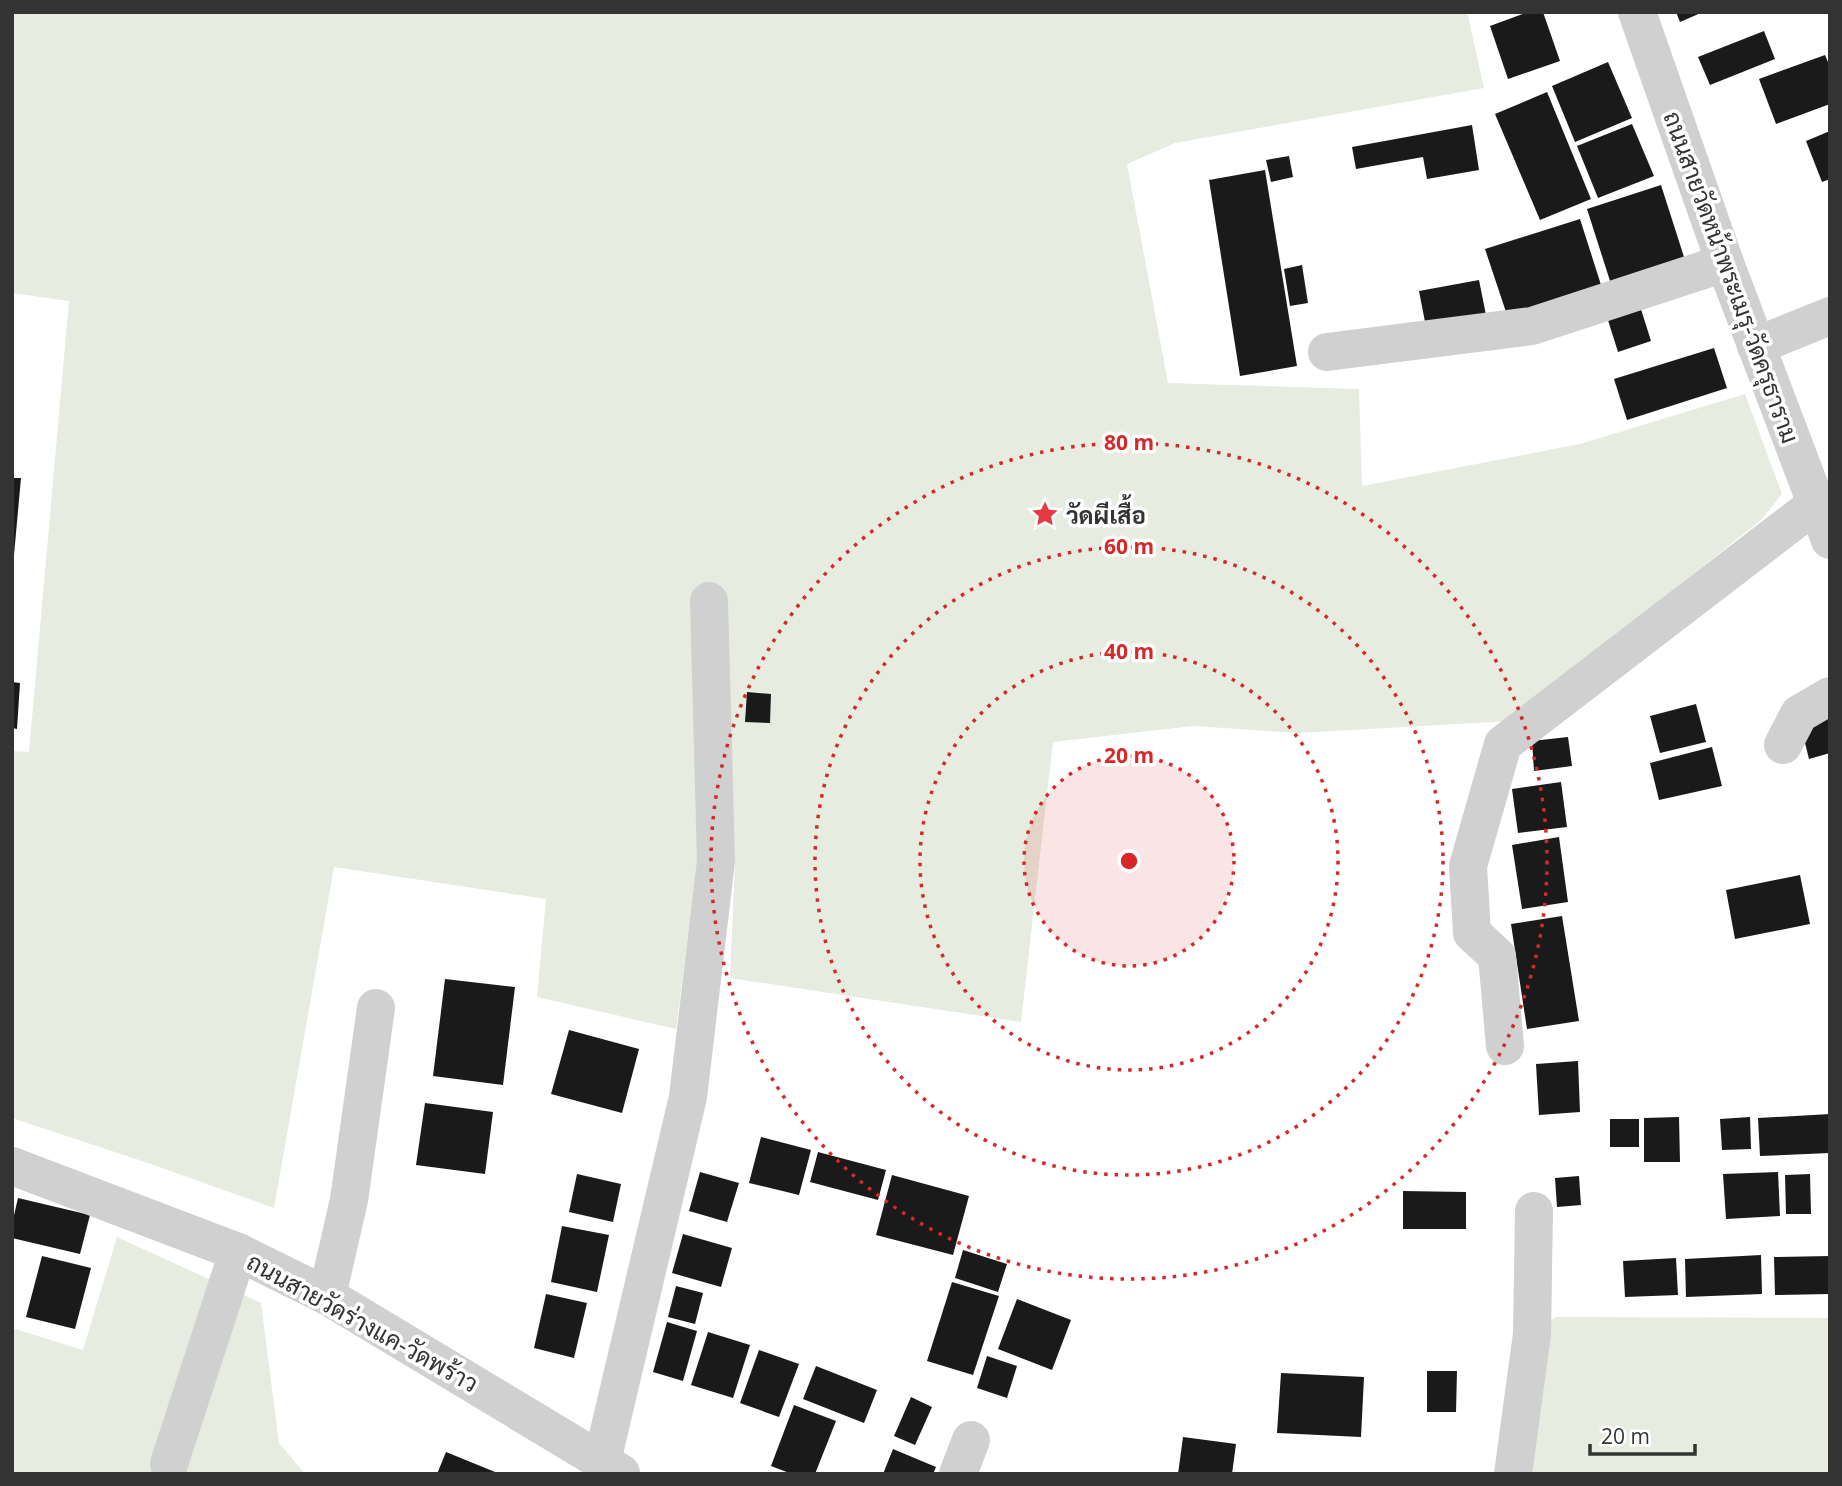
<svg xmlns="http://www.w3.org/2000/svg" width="1842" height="1486" font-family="'Open Sans',Sarabun,sans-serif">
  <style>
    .green { fill: #e6ecdf }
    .building { fill: #1a1a1a }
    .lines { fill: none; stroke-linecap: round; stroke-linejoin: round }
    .minor { stroke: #d0d0d0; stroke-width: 38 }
    .ring { fill: none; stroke: #d62828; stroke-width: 3.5; stroke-dasharray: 3.5 7 }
    .labels { text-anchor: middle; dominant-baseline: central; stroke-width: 7; stroke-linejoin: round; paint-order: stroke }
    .street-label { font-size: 24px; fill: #333; stroke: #fff }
    .poi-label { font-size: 24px; font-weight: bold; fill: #333; stroke: #fff; text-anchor: start }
    .centre { fill: #d62828; stroke: #fff; stroke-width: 3.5 }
    .ring-label { font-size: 21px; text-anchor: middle; font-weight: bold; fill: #d62828; stroke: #fff; stroke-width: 7; stroke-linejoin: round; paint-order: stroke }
  </style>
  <rect width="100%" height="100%" fill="#fff"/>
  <!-- green -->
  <g class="green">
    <polygon points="12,12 1467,12 1484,88 1175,143 1127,164 1168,383 1359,389 1362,486 1580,444 1745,394 1782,494 1761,520 1509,721 1298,733 1193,726 1053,742 1021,1022 730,978 735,865 729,694 698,857 676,1029 537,997 546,899 334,867 274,1208 151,1164 12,1118 12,751 29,752 69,301 12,293"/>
    <polygon points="117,1237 261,1303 279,1443 305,1474 12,1474 12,1328 83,1350"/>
    <polygon points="1555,1317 1830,1318 1830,1474 1518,1474 1534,1336"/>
  </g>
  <!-- building -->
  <g class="building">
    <polygon points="1528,12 1543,12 1560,61 1508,79 1490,26"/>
    <polygon points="1676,12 1703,12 1680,22"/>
    <polygon points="1764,31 1775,59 1710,85 1698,57"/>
    <polygon points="1825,55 1830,67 1830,104 1776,124 1759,79"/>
    <polygon points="1608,62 1632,118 1575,142 1552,86"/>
    <polygon points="1547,92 1591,199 1540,220 1495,114"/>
    <polygon points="1632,124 1654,176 1598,198 1577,146"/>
    <polygon points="1472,125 1479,170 1427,179 1423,157 1356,169 1352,147"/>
    <polygon points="1830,131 1830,179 1822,182 1806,141"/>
    <polygon points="1289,156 1293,177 1271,182 1266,160"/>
    <polygon points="1265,170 1297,366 1240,376 1209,180"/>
    <polygon points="1661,185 1685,260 1611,284 1587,209"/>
    <polygon points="1580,219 1602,288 1508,318 1485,249"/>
    <polygon points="1302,265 1308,303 1290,306 1284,269"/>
    <polygon points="1479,280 1486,315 1426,327 1419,291"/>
    <polygon points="1640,306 1651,341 1618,352 1607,317"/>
    <polygon points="1714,348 1727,388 1627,420 1614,379"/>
    <polygon points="12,478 21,478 14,555 12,554"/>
    <polygon points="12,682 20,683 17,729 12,728"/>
    <polygon points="747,692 771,694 770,723 745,722"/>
    <polygon points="1696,704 1706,742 1660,753 1650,716"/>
    <polygon points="1830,711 1830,753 1809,759 1799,719"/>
    <polygon points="1568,737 1572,766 1534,771 1532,741"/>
    <polygon points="1712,747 1722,786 1659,800 1650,763"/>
    <polygon points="1561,782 1567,827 1518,833 1512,789"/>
    <polygon points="1559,837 1568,902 1522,909 1512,845"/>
    <polygon points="1800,875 1810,924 1735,939 1726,890"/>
    <polygon points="1562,916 1579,1021 1527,1029 1511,924"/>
    <polygon points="445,979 515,987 503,1085 433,1076"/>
    <polygon points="569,1030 639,1049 622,1113 551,1094"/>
    <polygon points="1578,1061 1580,1112 1539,1115 1536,1064"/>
    <polygon points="425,1103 493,1112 485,1174 416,1165"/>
    <polygon points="1830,1114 1830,1153 1760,1156 1758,1118"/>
    <polygon points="1679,1117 1680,1162 1644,1162 1644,1118"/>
    <polygon points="1750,1117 1751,1149 1722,1150 1720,1119"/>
    <rect x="1610" y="1119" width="29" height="28"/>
    <polygon points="761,1137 811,1150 799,1195 749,1183"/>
    <polygon points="818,1152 886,1170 878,1200 810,1182"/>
    <polygon points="700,1172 739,1183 727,1222 689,1211"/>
    <polygon points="1778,1172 1780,1216 1726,1219 1723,1174"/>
    <polygon points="577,1174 621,1184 613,1222 569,1212"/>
    <polygon points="1810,1174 1811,1214 1786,1214 1785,1175"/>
    <polygon points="892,1175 969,1196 953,1255 876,1235"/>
    <polygon points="1579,1176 1581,1205 1557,1207 1555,1178"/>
    <polygon points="1403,1191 1466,1192 1466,1229 1403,1229"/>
    <polygon points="18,1198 90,1215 80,1254 12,1238 12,1224"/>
    <polygon points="562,1226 609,1235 597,1292 551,1282"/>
    <polygon points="683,1234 732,1248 721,1287 672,1273"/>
    <polygon points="963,1250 1007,1264 998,1292 955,1278"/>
    <polygon points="1761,1255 1762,1294 1686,1297 1685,1259"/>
    <polygon points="42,1256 91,1268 75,1329 26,1317"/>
    <polygon points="1830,1256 1830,1294 1775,1295 1774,1257"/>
    <polygon points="1676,1258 1678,1295 1625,1297 1623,1261"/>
    <polygon points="952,1282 999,1296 973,1375 927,1361"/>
    <polygon points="676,1286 703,1293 695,1324 668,1317"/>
    <polygon points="546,1294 587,1303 574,1358 534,1348"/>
    <polygon points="1017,1299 1071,1320 1052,1370 998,1349"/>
    <polygon points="667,1322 697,1331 683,1381 653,1372"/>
    <polygon points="708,1332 750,1345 733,1398 691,1385"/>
    <polygon points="759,1350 799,1364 779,1417 740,1403"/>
    <polygon points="987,1356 1017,1366 1007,1398 977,1388"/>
    <polygon points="816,1366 877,1390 864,1423 803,1399"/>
    <polygon points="1427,1371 1457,1371 1456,1412 1427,1412"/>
    <polygon points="1281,1373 1364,1377 1361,1437 1277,1433"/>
    <polygon points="911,1397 932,1407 915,1445 894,1436"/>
    <polygon points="794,1405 836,1421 815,1474 792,1474 771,1466"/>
    <polygon points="1183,1437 1236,1444 1232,1474 1178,1474"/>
    <polygon points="893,1449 936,1467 933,1474 883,1474"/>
    <polygon points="446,1452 500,1474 437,1474"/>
  </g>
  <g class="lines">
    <!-- minor -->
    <g class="minor">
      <polyline points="1637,12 1725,263 1830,540"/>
      <polyline points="1756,346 1830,316"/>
      <polyline points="1327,352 1532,326 1725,263"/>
      <polyline points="1783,745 1799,714 1830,696"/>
      <polyline points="1505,1046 1497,956 1472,933 1468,866 1503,744 1816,504"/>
      <polyline points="12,1166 238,1252 327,1296 621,1473"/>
      <polyline points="327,1296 349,1200 376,1008"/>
      <polyline points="602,1461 688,1097 716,861 709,601"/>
      <polyline points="169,1464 238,1252"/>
      <polyline points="958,1474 971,1440"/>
      <polyline points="1513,1474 1532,1334 1534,1211"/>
    </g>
  </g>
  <!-- distance rings -->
  <circle cx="1129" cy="861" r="105" fill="#d62828" fill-opacity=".12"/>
  <g class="ring">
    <circle cx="1129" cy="861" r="105"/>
    <circle cx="1129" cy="861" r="209"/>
    <circle cx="1129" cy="861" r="314"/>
    <circle cx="1129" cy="861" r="418"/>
  </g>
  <!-- icons -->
  <defs>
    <g id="sight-bare" transform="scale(2.1)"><path d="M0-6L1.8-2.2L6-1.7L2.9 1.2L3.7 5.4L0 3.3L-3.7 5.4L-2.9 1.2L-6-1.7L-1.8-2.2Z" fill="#e63946" stroke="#fff" stroke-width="2.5" paint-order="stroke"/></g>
  </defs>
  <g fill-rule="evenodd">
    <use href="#sight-bare" x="1045" y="514"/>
  </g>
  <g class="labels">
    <!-- street labels -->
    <g class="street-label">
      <text transform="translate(1732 277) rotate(70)">ถนนสายวัดหน้าพระเมรุ-วัดครุธาราม</text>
      <text transform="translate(363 1322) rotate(29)">ถนนสายวัดร่างแค-วัดพร้าว</text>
    </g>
    <!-- poi labels -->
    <g class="poi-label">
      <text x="1066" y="514">วัดผีเสื้อ</text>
    </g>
  </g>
  <circle cx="1129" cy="861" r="10" class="centre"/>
  <g class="ring-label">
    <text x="1129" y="450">80 m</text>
    <text x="1129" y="554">60 m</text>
    <text x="1129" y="659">40 m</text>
    <text x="1129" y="763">20 m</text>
  </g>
  <!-- border -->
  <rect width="1842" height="1486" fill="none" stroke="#333333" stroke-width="28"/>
  <!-- scale -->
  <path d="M1590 1444v10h105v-10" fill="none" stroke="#333333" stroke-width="3.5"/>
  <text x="1601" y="1444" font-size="21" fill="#333333" stroke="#ffffff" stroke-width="5" paint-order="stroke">20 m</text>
</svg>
